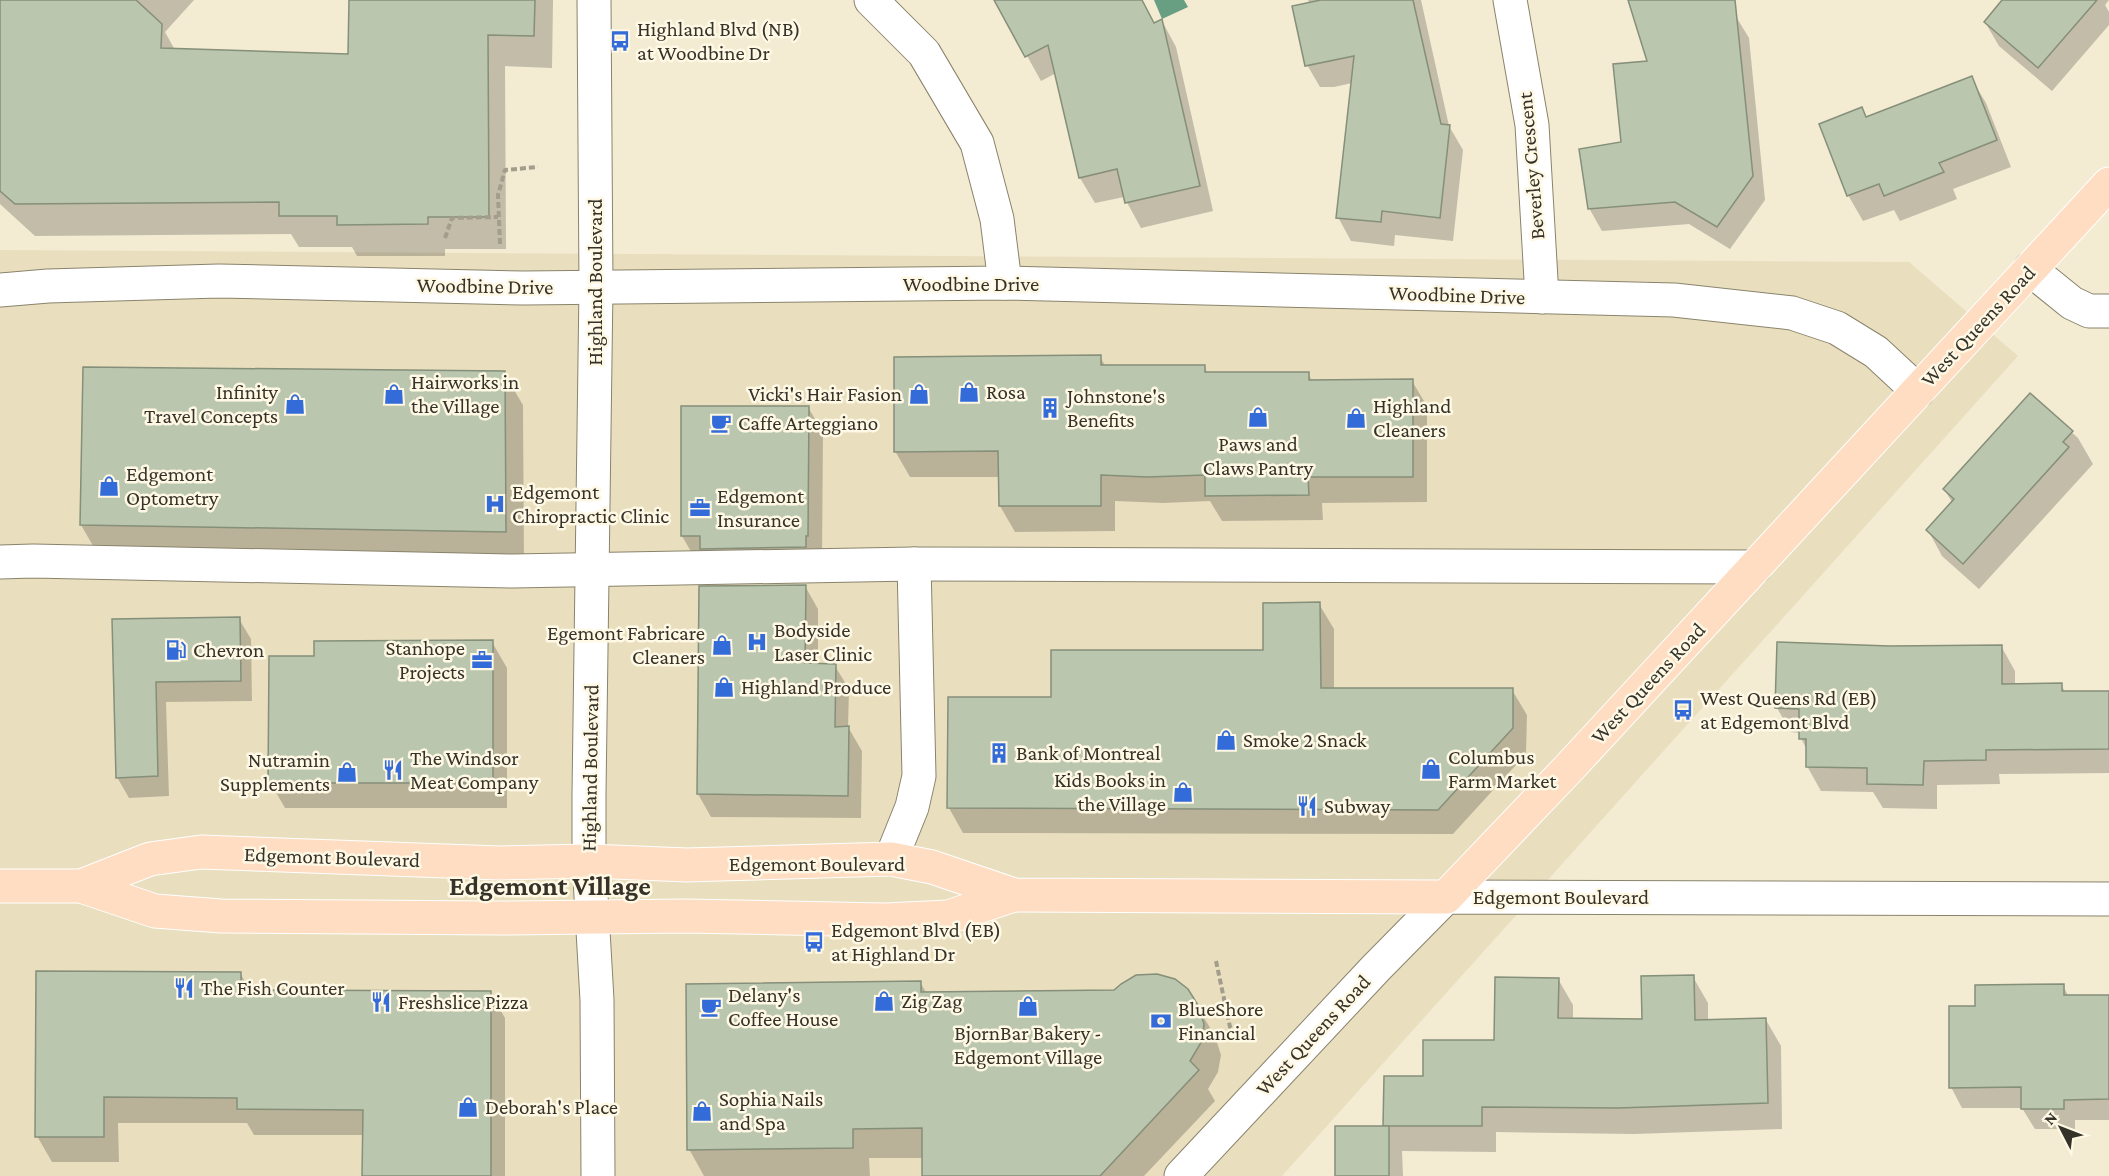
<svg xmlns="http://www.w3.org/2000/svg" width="2109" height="1176" font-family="'Crimson Pro',serif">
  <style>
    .built { fill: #e9dfbf }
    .water { fill: #689e82 }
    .shadow { fill: #0003 }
    .building { fill: #bbc6ae; stroke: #858f79; stroke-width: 1.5 }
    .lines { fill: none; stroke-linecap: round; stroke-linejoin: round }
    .minor-casing { stroke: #8a836c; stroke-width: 35 }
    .major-casing { stroke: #fff; stroke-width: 35 }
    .path { stroke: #a39d8b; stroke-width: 4; stroke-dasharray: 6 3; stroke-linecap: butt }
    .minor { stroke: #fff; stroke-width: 33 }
    .major { stroke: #feddc3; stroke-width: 33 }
    .labels { text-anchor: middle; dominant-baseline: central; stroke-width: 5; stroke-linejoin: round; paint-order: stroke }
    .poi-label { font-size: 21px; fill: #353229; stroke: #fef8e4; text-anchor: start }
    .street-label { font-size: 21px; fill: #353229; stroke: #fef8e4 }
    .district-label { font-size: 27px; font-weight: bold; fill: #353229; stroke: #fef8e4 }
  </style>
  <rect width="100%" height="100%" fill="#f3ebd2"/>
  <!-- built -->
  <polygon class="built" points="0,250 1909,262 2018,356 1282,1176 0,1176"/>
  <!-- water -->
  <polygon class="water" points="1154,0 1184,0 1188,7 1162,19"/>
  <!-- shadow -->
  <g class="shadow">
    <polygon points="0,0 194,0 165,32 175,50 350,56 351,0 553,0 552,68 505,66 506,249 445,249 445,256 357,256 352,247 299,247 291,234 35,236 0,204"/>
    <polygon points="996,0 1141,0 1154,25 1162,21 1176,47 1213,211 1141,228 1124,197 1095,203 1080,178 1056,73 1041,81"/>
    <polygon points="1308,0 1421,0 1449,126 1463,150 1453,241 1395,235 1394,246 1351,241 1338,217 1352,83 1334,87 1320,87 1306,63 1310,4"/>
    <polygon points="1629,0 1708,0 1735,15 1749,38 1765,200 1730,249 1689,224 1602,231 1589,208 1623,144 1649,62"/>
    <polygon points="2004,0 2109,0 2105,5 2109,12 2109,25 2052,91 1999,46 1985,22"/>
    <polygon points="1971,78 1986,103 2011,167 1953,189 1957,199 1900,221 1894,210 1863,221 1848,195 1861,109 1867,118"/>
    <polygon points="1100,357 1106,367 1204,366 1208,374 1308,373 1312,381 1412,381 1427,406 1427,502 1322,503 1323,520 1222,521 1210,501 1163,503 1115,501 1115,531 1015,532 1000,506 1000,477 910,477 895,451"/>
    <polygon points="85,368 504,373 523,405 524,564 100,558 81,525"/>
    <polygon points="2030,395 2078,438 2093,464 1979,589 1942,556 1928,530 1952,502 1944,489"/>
    <polygon points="808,407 823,433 822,562 697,562 682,536"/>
    <polygon points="805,586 818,609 818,665 835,666 849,689 848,727 862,751 861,818 711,817 698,794"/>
    <polygon points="1319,604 1334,629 1334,689 1512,690 1527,715 1526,754 1453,834 963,833 949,808 1052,699 1265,651"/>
    <polygon points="239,619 251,639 252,701 166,702 169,796 129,798 117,777 113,620"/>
    <polygon points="492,642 507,668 507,808 285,808 270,782 315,657"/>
    <polygon points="1778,644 1889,647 2001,646 2015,671 2015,686 2061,685 2066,693 2109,692 2109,773 1999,774 2000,784 1937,785 1937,809 1883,808 1873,792 1821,791 1807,766 1807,750 1801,738 1801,733 1791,732 1777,708"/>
    <polygon points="240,973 251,992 490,992 505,1018 505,1176 364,1176 364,1135 254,1135 247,1123 118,1123 119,1162 52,1162 37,1136"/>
    <polygon points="1693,977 1708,1003 1708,1021 1766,1020 1781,1046 1782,1129 1634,1134 1496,1132 1496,1152 1402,1151 1403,1176 1336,1176 1386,1127 1424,1078 1495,1042 1558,979 1573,1005 1573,1020 1643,1021"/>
    <polygon points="920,982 927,994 1197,1006 1215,1036 1221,1055 1218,1072 1208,1089 1215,1101 1144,1176 924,1176 924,1158 869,1158 870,1176 704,1176 689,1149"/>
    <polygon points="2063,986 2069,997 2109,997 2109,1120 2075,1120 2075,1129 2035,1129 2022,1108 1962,1108 1951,1087 1977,1008"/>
  </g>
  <!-- building -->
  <g class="building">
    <polygon points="0,0 136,0 162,24 161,48 348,54 349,0 535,0 534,36 488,35 489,217 428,217 428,224 337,225 337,216 279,216 279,202 15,204 0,191"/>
    <polygon points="994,0 1142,0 1154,23 1162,19 1200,186 1125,203 1117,169 1079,178 1048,45 1025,57"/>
    <polygon points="1321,0 1413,0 1441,124 1450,125 1440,218 1382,211 1381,222 1336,218 1354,56 1305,66 1292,6"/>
    <polygon points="1628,0 1735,0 1753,176 1717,227 1675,202 1588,209 1579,149 1621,142 1613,64 1647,61"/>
    <polygon points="2002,0 2097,0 2038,68 1984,22"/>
    <polygon points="1972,76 1997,140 1939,163 1944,172 1884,196 1879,184 1847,196 1819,124 1862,107 1866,117"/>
    <polygon points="1101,355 1101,365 1205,365 1205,372 1309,372 1309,380 1413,379 1413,477 1308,477 1309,495 1205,496 1205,475 1147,477 1101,475 1101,506 999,506 998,451 894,452 894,357"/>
    <polygon points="83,367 505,371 506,532 80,525"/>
    <polygon points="2030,393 2073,431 2063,442 2069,447 1963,564 1926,530 1954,499 1943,489"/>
    <polygon points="681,406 809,406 808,536 806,536 806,547 700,549 700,536 681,536"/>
    <polygon points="806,585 805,663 836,664 835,727 849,726 848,796 697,794 699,586"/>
    <polygon points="1320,602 1321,688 1513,688 1513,728 1438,810 947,808 948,697 1051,697 1051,650 1263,650 1263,603"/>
    <polygon points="240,617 241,681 156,682 158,776 116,778 112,619"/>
    <polygon points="493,640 493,783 268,783 269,656 314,656 314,641"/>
    <polygon points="1777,642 1889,646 2002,645 2002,684 2062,683 2062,691 2109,691 2109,749 1986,750 1986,760 1924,761 1923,785 1867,784 1867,768 1806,767 1806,739 1799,739 1799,709 1775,708"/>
    <polygon points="36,971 241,972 241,990 491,991 491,1176 362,1176 363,1110 237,1109 237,1098 104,1097 104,1137 35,1137"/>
    <polygon points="1157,974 1175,979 1188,989 1198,1005 1204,1024 1202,1041 1190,1061 1199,1070 1100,1176 922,1176 922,1128 853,1129 853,1148 687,1150 686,984 921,981 921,992 1114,990 1121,984 1136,975"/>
    <polygon points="1694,975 1695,1020 1766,1018 1768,1103 1618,1108 1482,1107 1482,1126 1383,1126 1384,1076 1423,1076 1423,1040 1494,1040 1495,977 1559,978 1558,1018 1642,1019 1641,976"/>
    <polygon points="2064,984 2064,995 2109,995 2109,1099 2064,1100 2064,1109 2021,1109 2021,1087 1949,1088 1949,1006 1975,1006 1975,985"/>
    <rect x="1335" y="1126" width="54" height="50"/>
  </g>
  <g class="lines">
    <!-- minor casing -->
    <g class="minor-casing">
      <g id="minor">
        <polyline points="594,0 596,287 589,794 589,861 597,1000 598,1176"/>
        <polyline points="871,0 924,53 977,143 997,219 1005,283"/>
        <polyline points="1510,0 1532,125 1542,297"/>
        <polyline points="2030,269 2072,303 2089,311 2109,311"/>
        <polyline points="0,290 48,286 219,281 524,288 1005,283 1674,300 1792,313 1837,328 1876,352 1918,391"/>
        <polyline points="0,562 33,561 513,571 914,564 1755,567"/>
        <polyline points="891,859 912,807 919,776 914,564"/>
        <polyline points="1181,1176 1376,968 1446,897 2109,899"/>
      </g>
    </g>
    <!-- major casing -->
    <g class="major-casing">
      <g id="major">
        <polyline points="0,886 81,886 155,911 221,916 500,918 686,916 885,920 948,917 1014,895"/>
        <polyline points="81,886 150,859 201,852 500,863 589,861 687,865 891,859 932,867 1014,895 1446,897 1568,769 2109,184"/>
      </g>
    </g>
    <!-- path -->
    <g class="path">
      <polyline points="445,238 452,218 498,217"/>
      <polyline points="500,244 498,195 505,170 538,167"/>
      <polyline points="1216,961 1230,1027 1245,1041"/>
    </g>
    <!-- minor -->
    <use href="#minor" class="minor"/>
    <!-- major -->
    <use href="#major" class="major"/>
  </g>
  <!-- icons -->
  <defs>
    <g id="bus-bare" transform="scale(1.62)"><path d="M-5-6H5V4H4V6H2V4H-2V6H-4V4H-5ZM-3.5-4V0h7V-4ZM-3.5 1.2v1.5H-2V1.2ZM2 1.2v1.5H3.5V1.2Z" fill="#336bd9" stroke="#fef8e4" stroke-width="2.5" paint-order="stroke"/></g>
    <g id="shop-bare" transform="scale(1.62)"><path d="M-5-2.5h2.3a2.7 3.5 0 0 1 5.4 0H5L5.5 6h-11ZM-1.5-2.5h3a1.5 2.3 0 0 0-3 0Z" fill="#336bd9" stroke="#fef8e4" stroke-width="2.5" paint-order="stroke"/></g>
    <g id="building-bare" transform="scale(1.62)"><path d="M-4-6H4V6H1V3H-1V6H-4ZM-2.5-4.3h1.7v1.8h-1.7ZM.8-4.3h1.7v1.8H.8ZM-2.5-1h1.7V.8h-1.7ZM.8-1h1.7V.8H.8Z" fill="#336bd9" stroke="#fef8e4" stroke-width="2.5" paint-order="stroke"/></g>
    <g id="cafe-bare" transform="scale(1.62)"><path d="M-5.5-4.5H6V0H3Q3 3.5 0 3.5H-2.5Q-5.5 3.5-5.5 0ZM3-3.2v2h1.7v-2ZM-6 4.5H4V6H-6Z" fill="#336bd9" stroke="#fef8e4" stroke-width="2.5" paint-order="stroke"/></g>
    <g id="hospital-bare" transform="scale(1.62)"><path d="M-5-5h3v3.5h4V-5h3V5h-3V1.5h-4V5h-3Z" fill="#336bd9" stroke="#fef8e4" stroke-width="2.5" paint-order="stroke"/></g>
    <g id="office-bare" transform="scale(1.62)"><path d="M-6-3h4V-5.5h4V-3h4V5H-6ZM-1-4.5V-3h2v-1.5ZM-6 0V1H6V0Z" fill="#336bd9" stroke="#fef8e4" stroke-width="2.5" paint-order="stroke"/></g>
    <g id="fuel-bare" transform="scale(1.62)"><path d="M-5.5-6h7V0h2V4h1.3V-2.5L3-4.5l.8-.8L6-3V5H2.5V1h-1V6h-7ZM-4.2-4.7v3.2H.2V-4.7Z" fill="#336bd9" stroke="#fef8e4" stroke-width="2.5" paint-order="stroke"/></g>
    <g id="restaurant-bare" transform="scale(1.62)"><path d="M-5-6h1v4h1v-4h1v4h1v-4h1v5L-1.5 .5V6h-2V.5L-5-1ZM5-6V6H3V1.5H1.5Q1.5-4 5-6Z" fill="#336bd9" stroke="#fef8e4" stroke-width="2.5" paint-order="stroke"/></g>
    <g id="bank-bare" transform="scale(1.62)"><path d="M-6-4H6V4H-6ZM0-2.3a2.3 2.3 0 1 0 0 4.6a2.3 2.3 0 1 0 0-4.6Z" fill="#336bd9" stroke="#fef8e4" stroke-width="2.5" paint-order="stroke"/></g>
  </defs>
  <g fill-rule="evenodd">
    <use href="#bus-bare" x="620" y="41"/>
    <use href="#shop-bare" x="969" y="392"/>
    <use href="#shop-bare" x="394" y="394"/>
    <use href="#shop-bare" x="919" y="394"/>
    <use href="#shop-bare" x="295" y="404"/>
    <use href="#building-bare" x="1050" y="408"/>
    <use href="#shop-bare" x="1258" y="417"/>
    <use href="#shop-bare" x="1356" y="418"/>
    <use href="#cafe-bare" x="721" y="423"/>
    <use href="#shop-bare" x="109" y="486"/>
    <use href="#hospital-bare" x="495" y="504"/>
    <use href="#office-bare" x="700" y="508"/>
    <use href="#hospital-bare" x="757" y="642"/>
    <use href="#shop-bare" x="722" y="645"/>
    <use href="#fuel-bare" x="176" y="650"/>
    <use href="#office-bare" x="482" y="660"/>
    <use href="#shop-bare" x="724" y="687"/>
    <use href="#bus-bare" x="1683" y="710"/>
    <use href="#shop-bare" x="1226" y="740"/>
    <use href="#building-bare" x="999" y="753"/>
    <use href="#shop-bare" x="1431" y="769"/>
    <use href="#restaurant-bare" x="393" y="770"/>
    <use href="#shop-bare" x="347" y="772"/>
    <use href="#shop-bare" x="1183" y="792"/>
    <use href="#restaurant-bare" x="1307" y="806"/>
    <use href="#bus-bare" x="814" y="942"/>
    <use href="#restaurant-bare" x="184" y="988"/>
    <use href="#shop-bare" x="884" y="1001"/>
    <use href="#restaurant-bare" x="381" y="1002"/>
    <use href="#shop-bare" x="1028" y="1006"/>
    <use href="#cafe-bare" x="711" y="1007"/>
    <use href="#bank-bare" x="1161" y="1021"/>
    <use href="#shop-bare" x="468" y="1107"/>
    <use href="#shop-bare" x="702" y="1111"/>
  </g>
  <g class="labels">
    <!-- poi labels -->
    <g class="poi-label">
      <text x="637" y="29">Highland Blvd (NB)<tspan x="637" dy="24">at Woodbine Dr</tspan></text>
      <text x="411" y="382">Hairworks in<tspan x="411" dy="24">the Village</tspan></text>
      <text x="278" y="392" text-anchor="end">Infinity<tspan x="278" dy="24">Travel Concepts</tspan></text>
      <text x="986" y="392">Rosa</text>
      <text x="902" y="394" text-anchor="end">Vicki's Hair Fasion</text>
      <text x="1067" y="396">Johnstone's<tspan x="1067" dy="24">Benefits</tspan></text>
      <text x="1373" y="406">Highland<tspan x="1373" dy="24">Cleaners</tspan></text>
      <text x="738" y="423">Caffe Arteggiano</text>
      <text x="1258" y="444" text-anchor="middle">Paws and<tspan x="1258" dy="24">Claws Pantry</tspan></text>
      <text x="126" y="474">Edgemont<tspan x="126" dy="24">Optometry</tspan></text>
      <text x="512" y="492">Edgemont<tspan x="512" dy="24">Chiropractic Clinic</tspan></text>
      <text x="717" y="496">Edgemont<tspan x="717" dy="24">Insurance</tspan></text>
      <text x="774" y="630">Bodyside<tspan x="774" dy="24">Laser Clinic</tspan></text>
      <text x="705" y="633" text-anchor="end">Egemont Fabricare<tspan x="705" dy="24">Cleaners</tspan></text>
      <text x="465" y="648" text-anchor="end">Stanhope<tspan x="465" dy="24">Projects</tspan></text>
      <text x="193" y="650">Chevron</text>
      <text x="741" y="687">Highland Produce</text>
      <text x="1700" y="698">West Queens Rd (EB)<tspan x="1700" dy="24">at Edgemont Blvd</tspan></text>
      <text x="1243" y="740">Smoke 2 Snack</text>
      <text x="1016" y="753">Bank of Montreal</text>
      <text x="1448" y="757">Columbus<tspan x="1448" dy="24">Farm Market</tspan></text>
      <text x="410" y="758">The Windsor<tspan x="410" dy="24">Meat Company</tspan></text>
      <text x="330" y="760" text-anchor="end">Nutramin<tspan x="330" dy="24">Supplements</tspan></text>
      <text x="1166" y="780" text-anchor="end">Kids Books in<tspan x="1166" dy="24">the Village</tspan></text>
      <text x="1324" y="806">Subway</text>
      <text x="831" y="930">Edgemont Blvd (EB)<tspan x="831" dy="24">at Highland Dr</tspan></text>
      <text x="201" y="988">The Fish Counter</text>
      <text x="728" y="995">Delany's<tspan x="728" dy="24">Coffee House</tspan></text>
      <text x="901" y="1001">Zig Zag</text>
      <text x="398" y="1002">Freshslice Pizza</text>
      <text x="1178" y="1009">BlueShore<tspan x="1178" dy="24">Financial</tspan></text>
      <text x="1028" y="1033" text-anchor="middle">BjornBar Bakery -<tspan x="1028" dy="24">Edgemont Village</tspan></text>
      <text x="719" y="1099">Sophia Nails<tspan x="719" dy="24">and Spa</tspan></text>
      <text x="485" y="1107">Deborah's Place</text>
    </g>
    <!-- street labels -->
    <g class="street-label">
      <text transform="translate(1531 166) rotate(-95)">Beverley Crescent</text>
      <text transform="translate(595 282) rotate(-90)">Highland Boulevard</text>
      <text x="971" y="284">Woodbine Drive</text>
      <text transform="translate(485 286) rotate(1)">Woodbine Drive</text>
      <text transform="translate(1457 295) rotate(2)">Woodbine Drive</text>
      <text transform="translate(1978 326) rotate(-47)">West Queens Road</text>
      <text transform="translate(1648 683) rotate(-47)">West Queens Road</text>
      <text transform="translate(590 768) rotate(-89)">Highland Boulevard</text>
      <text transform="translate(332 857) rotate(2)">Edgemont Boulevard</text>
      <text x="817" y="864">Edgemont Boulevard</text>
      <text x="1561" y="897">Edgemont Boulevard</text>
      <text transform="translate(1313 1035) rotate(-47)">West Queens Road</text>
    </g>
    <!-- district labels -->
    <g class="district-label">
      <text x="550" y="886">Edgemont Village</text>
    </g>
  </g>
  <!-- north arrow -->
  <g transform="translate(2061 1128) rotate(312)" stroke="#fef8e4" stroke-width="4.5" paint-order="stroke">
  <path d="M0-4.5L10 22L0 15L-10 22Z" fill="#353229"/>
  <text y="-9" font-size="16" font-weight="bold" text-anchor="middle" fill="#353229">N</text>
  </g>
</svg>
